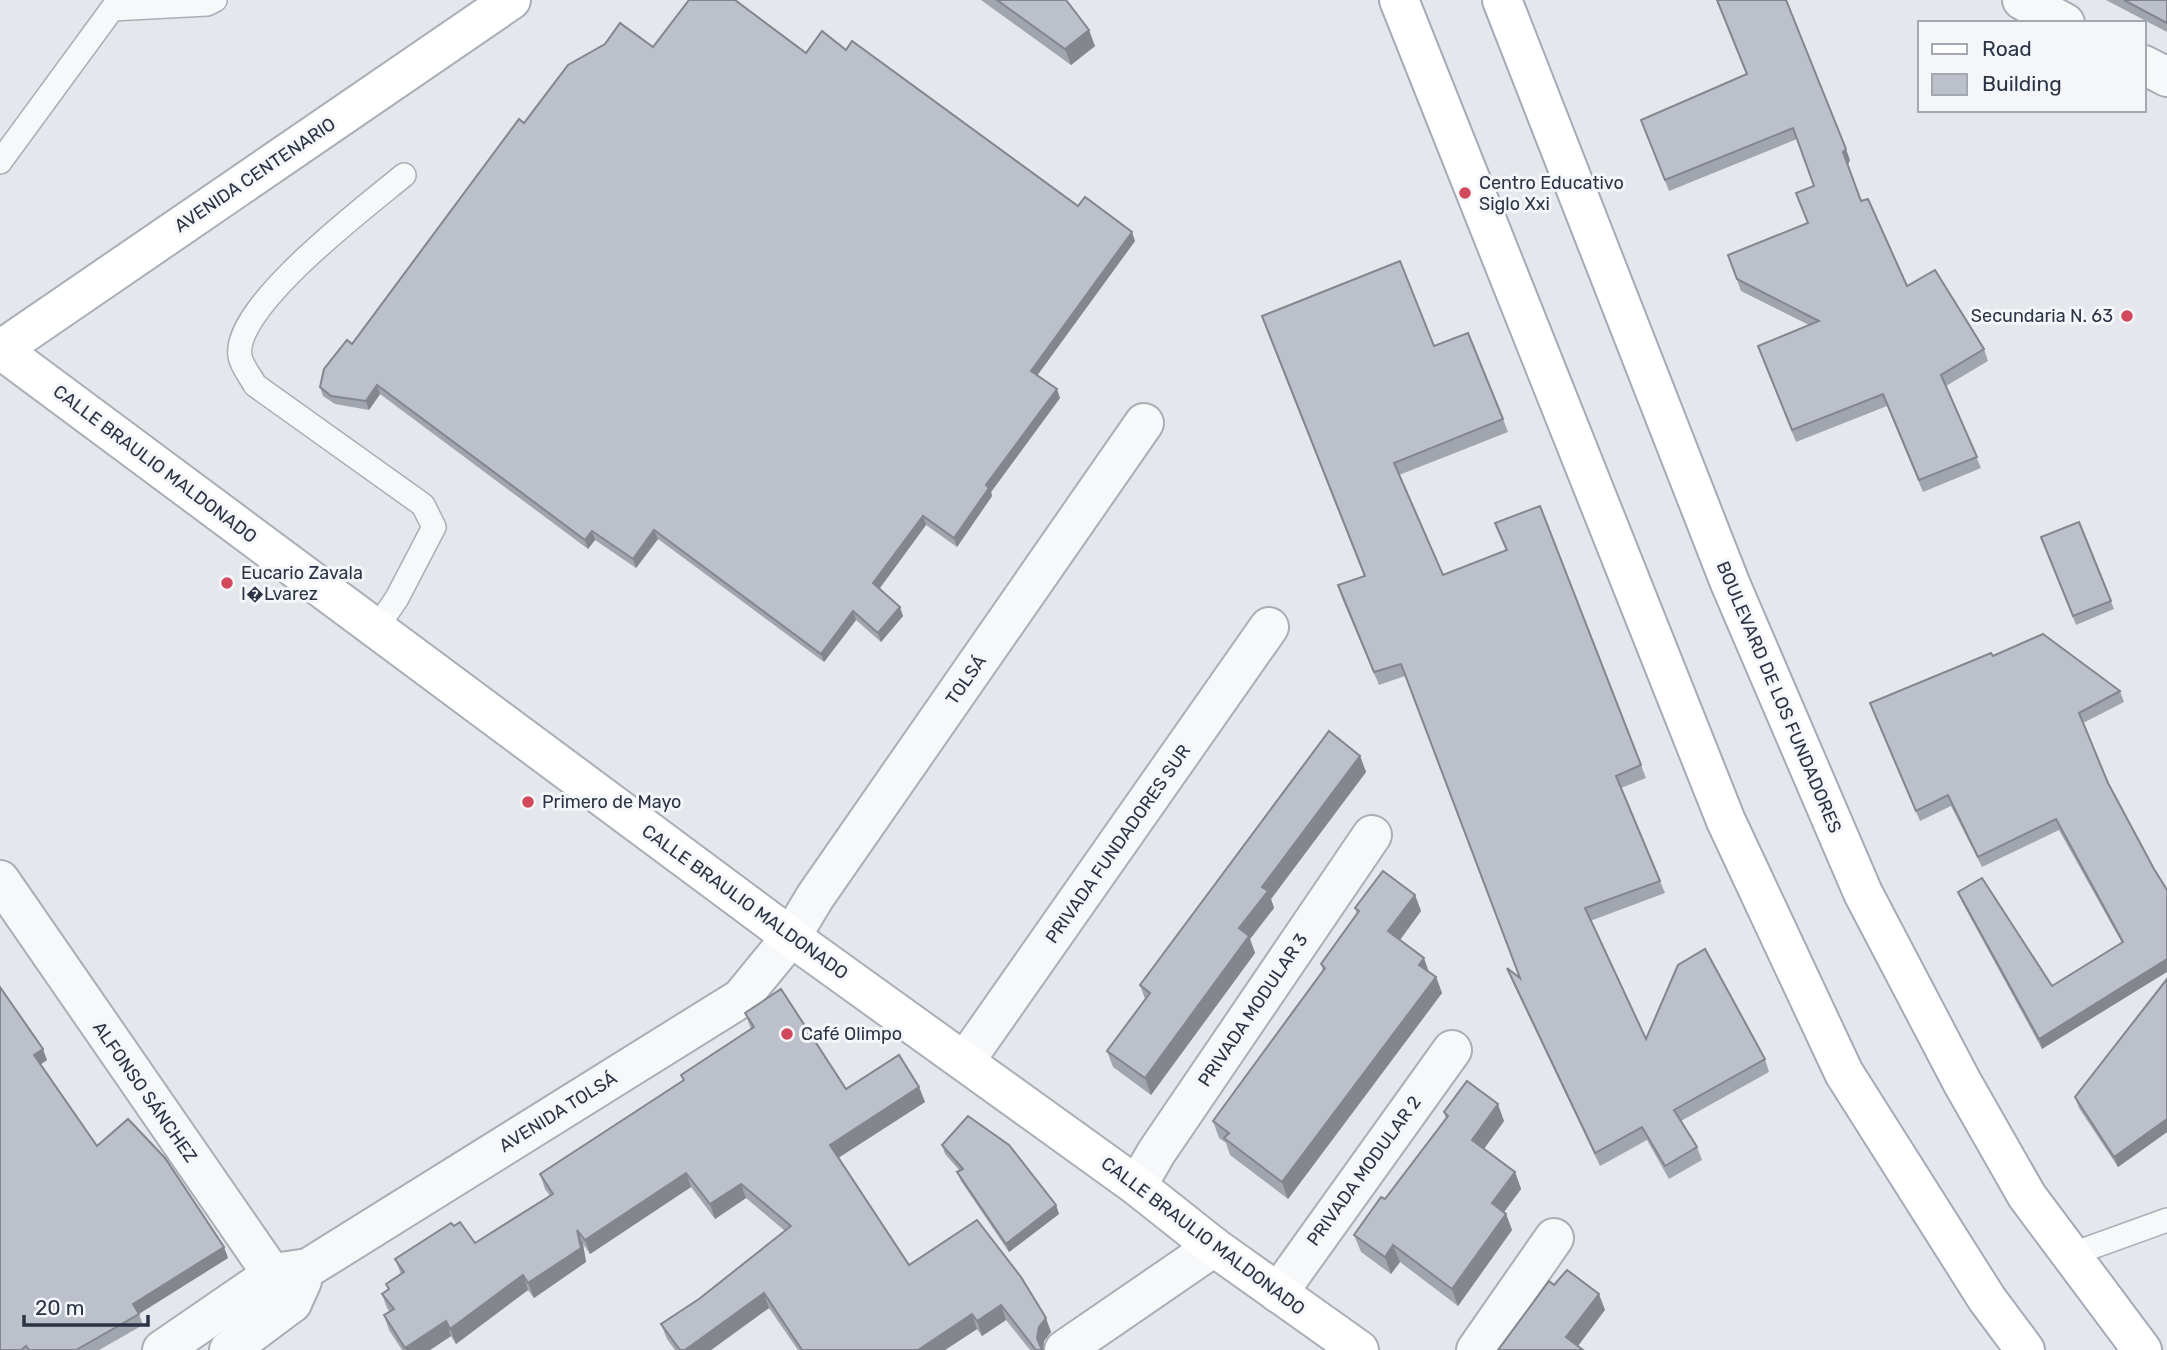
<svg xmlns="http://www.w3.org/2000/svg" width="2167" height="1350" font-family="Rubik,sans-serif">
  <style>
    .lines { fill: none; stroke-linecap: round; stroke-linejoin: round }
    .lane-casing { stroke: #a9aeb7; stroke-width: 26 }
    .street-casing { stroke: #a9aeb7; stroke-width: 42 }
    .secondary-casing { stroke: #a9aeb7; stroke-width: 42 }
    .primary-casing { stroke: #a3abb8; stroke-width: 42 }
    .lane { stroke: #f7f8fa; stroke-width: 23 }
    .street { stroke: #f7f8fa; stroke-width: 38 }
    .secondary { stroke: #fff; stroke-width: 38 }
    .primary { stroke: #fff; stroke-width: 38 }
    .wall { fill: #a1a5ae }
    .shaded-wall { fill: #83868d }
    .building { fill: #bbc0ca; stroke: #83868d; stroke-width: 2 }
    .poi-dot { fill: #d1495b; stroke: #f4f6f9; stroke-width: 2.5 }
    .labels { text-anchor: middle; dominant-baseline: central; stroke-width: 6; stroke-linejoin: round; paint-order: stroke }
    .street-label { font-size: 18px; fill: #2b3445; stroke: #f4f6f9 }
    .poi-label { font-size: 18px; fill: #2b3445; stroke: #f4f6f9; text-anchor: start }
  </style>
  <rect width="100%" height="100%" fill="#e4e7ec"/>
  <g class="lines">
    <!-- lane casing -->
    <g class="lane-casing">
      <g id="lane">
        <polyline points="0,162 112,9 207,4 215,0"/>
        <path d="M376 629 397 598 434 527 423 505 255 385C251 377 241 365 240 356 232 307 367 206 404 175"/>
        <polyline points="2070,1255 2167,1220"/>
      </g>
    </g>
    <!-- street casing -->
    <g class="street-casing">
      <g id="street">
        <polyline points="2022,0 2065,23"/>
        <polyline points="2144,65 2167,77"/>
        <polyline points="0,880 292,1303"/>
        <polyline points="965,1061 1269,627"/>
        <polyline points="1137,1186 1156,1153 1372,835"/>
        <polyline points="1278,1293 1452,1050"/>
        <polyline points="162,1350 274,1273 308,1268 741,998 791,937 815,897 1144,423"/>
        <polyline points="229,1350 292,1303 302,1281"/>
        <polyline points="1064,1350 1214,1247"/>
        <polyline points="1476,1350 1554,1238"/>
      </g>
    </g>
    <!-- secondary casing -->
    <g class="secondary-casing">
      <g id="secondary">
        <polyline points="0,349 791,937 1137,1186 1214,1247 1359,1350"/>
        <polyline points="0,350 511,0"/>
      </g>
    </g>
    <!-- primary casing -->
    <g class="primary-casing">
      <g id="primary">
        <polyline points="1399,0 1726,821 1844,1073 1987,1299 2025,1350"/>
        <polyline points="1502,0 1730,583 1863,893 1962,1082 2027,1196 2142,1350"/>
      </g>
    </g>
    <!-- lane -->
    <use href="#lane" class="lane"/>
    <!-- street -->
    <use href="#street" class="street"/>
    <!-- secondary -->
    <use href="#secondary" class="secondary"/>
    <!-- primary -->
    <use href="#primary" class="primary"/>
  </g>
  <!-- wall -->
  <g class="wall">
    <polygon points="981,0 1066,0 1095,46 1071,65"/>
    <polygon points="2106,0 2167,0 2167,32"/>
    <polygon points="653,47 806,53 846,50 1078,206 1135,241 1037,375 1060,398 991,492 992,496 957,547 926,525 879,589 903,616 881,642 856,620 824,662 658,539 636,568 595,540 588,549 380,394 369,410 335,404 323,396 320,387 352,344 524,123"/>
    <polygon points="1747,74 1850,160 1848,164 1861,201 1907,286 1984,349 1988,361 1946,386 1981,468 1923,492 1887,406 1796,442 1762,357 1809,325 1741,291 1728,255 1808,223 1814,186 1797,139 1669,191 1641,120"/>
    <polygon points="1266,328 1434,346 1503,419 1508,432 1399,475 1443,575 1506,550 1495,523 1540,506 1646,778 1621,788 1665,893 1590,921 1646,1039 1765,1059 1769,1072 1681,1121 1697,1147 1702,1160 1669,1179 1647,1140 1600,1166 1512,981 1507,968 1520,978 1405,676 1379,685 1342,598 1338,585 1364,576"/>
    <polygon points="2079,522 2114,609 2076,625 2041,537"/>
    <polygon points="1993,656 2120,691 2124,702 2083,723 2108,783 2154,869 2167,890 2042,1049 1962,902 1958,892 2052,986 2122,943 2059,830 1982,867 1951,806 1920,821 1870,703"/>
    <polygon points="1360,756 1366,772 1271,899 1274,908 1250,939 1255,953 1151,1095 1113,1067 1107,1051 1145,999 1140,985"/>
    <polygon points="1415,895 1421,911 1400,940 1429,972 1436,977 1442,993 1288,1199 1230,1155 1226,1143 1219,1138 1213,1121 1323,971 1321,964 1357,914 1355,908"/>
    <polygon points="2167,979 2167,1132 2118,1167 2079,1108 2075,1097"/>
    <polygon points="0,987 47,1060 40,1065 97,1146 224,1247 228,1258 139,1314 143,1325 99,1350 0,1350"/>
    <polygon points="745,1013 846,1089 919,1087 925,1102 838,1158 909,1265 977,1220 1051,1332 1044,1341 1043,1350 1030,1350 1006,1320 982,1336 977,1329 945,1350 798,1350 769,1308 711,1350 675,1350 667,1339 661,1324 699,1299 785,1231 746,1198 715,1219 691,1187 590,1254 583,1244 586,1262 534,1298 528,1290 456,1344 451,1336 430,1350 402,1350 389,1330 384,1315 390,1312 387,1308 382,1294 388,1289 386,1284 401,1274 395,1259 454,1226 475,1243 550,1196 545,1189 540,1174 683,1081 681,1075 751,1029"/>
    <polygon points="1444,1112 1504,1121 1484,1149 1515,1172 1521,1189 1504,1212 1506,1214 1512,1230 1458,1306 1400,1262 1391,1274 1361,1252 1354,1235 1385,1199 1446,1119"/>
    <polygon points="942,1145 1056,1205 1059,1214 1009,1252 961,1181 957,1172 960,1171 945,1154"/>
  </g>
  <!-- shaded-wall -->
  <g class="shaded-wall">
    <polygon points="1089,30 1095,46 1071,65 1065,49"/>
    <polygon points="1846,149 1850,160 1848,164 1843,152"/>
    <polygon points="1132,232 1135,241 1034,380 1031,371"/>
    <polygon points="377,385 380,394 369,410 366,401"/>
    <polygon points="1057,389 1060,398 991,492 992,496 957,547 954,538 986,485"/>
    <polygon points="923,516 926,525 877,592 873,583"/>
    <polygon points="654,530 658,539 636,568 633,559"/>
    <polygon points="592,531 595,540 588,549 585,540"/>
    <polygon points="900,607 903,616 881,642 878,633"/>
    <polygon points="853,611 856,620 824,662 821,654"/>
    <polygon points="1360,756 1366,772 1271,899 1274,908 1250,939 1255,953 1151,1095 1145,1078 1239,928 1262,887"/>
    <polygon points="1415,895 1421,911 1394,948 1388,931"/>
    <polygon points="1424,958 1430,975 1419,965"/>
    <polygon points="2167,959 2167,972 2042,1049 2039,1039"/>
    <polygon points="1436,977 1442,993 1288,1199 1282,1182"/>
    <polygon points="43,1049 47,1060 38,1066 34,1055"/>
    <polygon points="919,1087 925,1102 835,1160 830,1145"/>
    <polygon points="1498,1104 1504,1121 1478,1157 1472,1140"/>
    <polygon points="2167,1119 2167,1132 2118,1167 2114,1157"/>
    <polygon points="1515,1172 1521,1189 1498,1220 1492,1203"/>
    <polygon points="686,1173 691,1187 590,1254 585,1240"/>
    <polygon points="741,1184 746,1198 715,1219 710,1204"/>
    <polygon points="1056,1205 1059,1214 1009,1252 1006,1244"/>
    <polygon points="1506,1214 1512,1230 1458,1306 1452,1289"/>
    <polygon points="577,1230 583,1244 586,1262 534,1298 528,1283"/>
    <polygon points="1393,1245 1400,1262 1391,1274 1385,1257"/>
    <polygon points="224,1247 228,1258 137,1315 133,1304"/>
    <polygon points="523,1275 528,1290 456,1344 450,1329"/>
    <polygon points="764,1293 769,1308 711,1350 685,1350"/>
    <polygon points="1599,1294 1605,1310 1575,1350 1566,1337"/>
    <polygon points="1001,1305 1006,1320 982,1336 977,1321"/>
    <polygon points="972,1314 977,1329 945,1350 918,1350"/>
    <polygon points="1046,1318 1051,1332 1044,1341 1043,1350 1041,1350 1037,1338 1039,1327"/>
    <polygon points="446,1321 451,1336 430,1350 406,1350 405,1348"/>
  </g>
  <!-- building -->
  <g class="building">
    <polygon points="689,0 735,0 806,53 822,31 846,50 852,41 1078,206 1085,197 1132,232 1031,371 1057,389 986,485 989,488 954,538 923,516 873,583 900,607 878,633 853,611 821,654 654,530 633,559 592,531 585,540 377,385 366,401 331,396 320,387 324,369 347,340 352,344 519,119 524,123 568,65 605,44 620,23 653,47"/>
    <polygon points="997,0 1066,0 1089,30 1065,49"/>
    <polygon points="1717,0 1786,0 1846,149 1843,152 1861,201 1868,199 1907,286 1935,270 1984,349 1941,375 1977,457 1919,480 1883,394 1792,430 1758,346 1819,321 1737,279 1728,255 1808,223 1796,193 1814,186 1793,128 1665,180 1641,120 1747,74"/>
    <polygon points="2124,0 2167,0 2167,23"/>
    <polygon points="1400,261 1434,346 1468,333 1503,419 1394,463 1443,575 1507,550 1495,523 1540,506 1641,765 1616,776 1660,881 1585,908 1646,1039 1678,965 1705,949 1765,1059 1674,1110 1697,1147 1665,1166 1642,1127 1595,1153 1507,968 1520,978 1401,664 1374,672 1338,585 1365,576 1262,316"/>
    <polygon points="2079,522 2111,601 2073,616 2041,537"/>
    <polygon points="2043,634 2120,691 2079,713 2108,783 2154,869 2167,890 2167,959 2039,1039 1958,892 1982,878 2052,986 2123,942 2056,819 1978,857 1948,795 1916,811 1870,703 1991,653 1993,656"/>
    <polygon points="1329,731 1360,756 1262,887 1268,891 1239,928 1249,936 1145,1078 1107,1051 1150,993 1140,985"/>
    <polygon points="1383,871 1415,895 1388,931 1424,958 1419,965 1436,977 1282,1182 1224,1138 1229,1133 1213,1121 1325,968 1321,964 1359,911 1355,908"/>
    <polygon points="2167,979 2167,1119 2114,1157 2075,1097"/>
    <polygon points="0,987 43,1049 34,1055 97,1146 128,1119 165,1158 224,1247 133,1304 139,1314 76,1350 29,1350 26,1346 21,1350 0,1350"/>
    <polygon points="781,989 846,1089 899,1055 919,1087 830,1145 909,1265 977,1220 1021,1277 1046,1318 1039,1327 1037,1338 1041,1348 1043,1350 1036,1350 1001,1305 977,1321 972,1314 918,1350 802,1350 764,1293 685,1350 680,1350 661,1324 699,1299 791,1226 741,1184 710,1204 686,1173 585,1240 577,1230 581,1248 528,1283 523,1275 450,1329 446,1321 405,1348 384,1315 394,1309 382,1294 389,1289 386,1284 404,1272 395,1259 451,1223 454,1226 460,1222 475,1243 553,1194 540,1174 684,1080 681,1075 754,1027 745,1013"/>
    <polygon points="1467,1081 1498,1104 1472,1140 1515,1172 1492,1203 1506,1214 1452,1289 1393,1245 1385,1257 1354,1235 1381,1197 1385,1199 1448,1116 1444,1112"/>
    <polygon points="968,1116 1009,1145 1056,1205 1006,1244 957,1172 963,1169 942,1145"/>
    <polygon points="1567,1270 1599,1294 1566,1337 1583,1350 1498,1350 1549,1281 1554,1285"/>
  </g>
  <!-- markers -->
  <g class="poi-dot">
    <circle cx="1465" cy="193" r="7"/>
    <circle cx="2127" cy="316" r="7"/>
    <circle cx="227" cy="583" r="7"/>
    <circle cx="528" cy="802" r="7"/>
    <circle cx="787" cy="1034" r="7"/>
  </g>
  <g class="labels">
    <!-- street labels -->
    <g class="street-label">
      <text transform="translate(255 175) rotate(-34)">AVENIDA CENTENARIO</text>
      <text transform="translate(155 464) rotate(37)">CALLE BRAULIO MALDONADO</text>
      <text transform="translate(966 680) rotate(-55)">TOLSÁ</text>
      <text transform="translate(1779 697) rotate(67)">BOULEVARD DE LOS FUNDADORES</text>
      <text transform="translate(1118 844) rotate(-55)">PRIVADA FUNDADORES SUR</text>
      <text transform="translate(745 902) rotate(36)">CALLE BRAULIO MALDONADO</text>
      <text transform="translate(1253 1010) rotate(-56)">PRIVADA MODULAR 3</text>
      <text transform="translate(145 1092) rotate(55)">ALFONSO SÁNCHEZ</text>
      <text transform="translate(558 1112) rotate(-32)">AVENIDA TOLSÁ</text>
      <text transform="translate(1364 1171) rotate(-54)">PRIVADA MODULAR 2</text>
      <text transform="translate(1203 1236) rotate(37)">CALLE BRAULIO MALDONADO</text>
    </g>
    <!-- poi labels -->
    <g class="poi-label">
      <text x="1479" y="183">Centro Educativo<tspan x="1479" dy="21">Siglo Xxi</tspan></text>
      <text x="2113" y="316" text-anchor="end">Secundaria N. 63</text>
      <text x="241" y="573">Eucario Zavala<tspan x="241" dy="21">I�Lvarez</tspan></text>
      <text x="542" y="802">Primero de Mayo</text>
      <text x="801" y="1034">Café Olimpo</text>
    </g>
  </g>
  <!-- legend -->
  <rect x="1918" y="21" width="228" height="91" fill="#f4f6f9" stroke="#a4a8b1" stroke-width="2"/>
  <rect x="1932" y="44" width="35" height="10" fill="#ffffff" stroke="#a4a8b1" stroke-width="2"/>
  <text x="1982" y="56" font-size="21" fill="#2b3445">Road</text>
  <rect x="1932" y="74" width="35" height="21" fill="#bbc0ca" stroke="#a4a8b1" stroke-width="2"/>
  <text x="1982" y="91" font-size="21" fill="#2b3445">Building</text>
  <!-- scale -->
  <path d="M24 1315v10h124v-10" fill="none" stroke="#2b3445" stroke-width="3.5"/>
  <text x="35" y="1315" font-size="21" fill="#2b3445" stroke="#f4f6f9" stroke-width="5" paint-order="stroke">20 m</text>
</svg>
